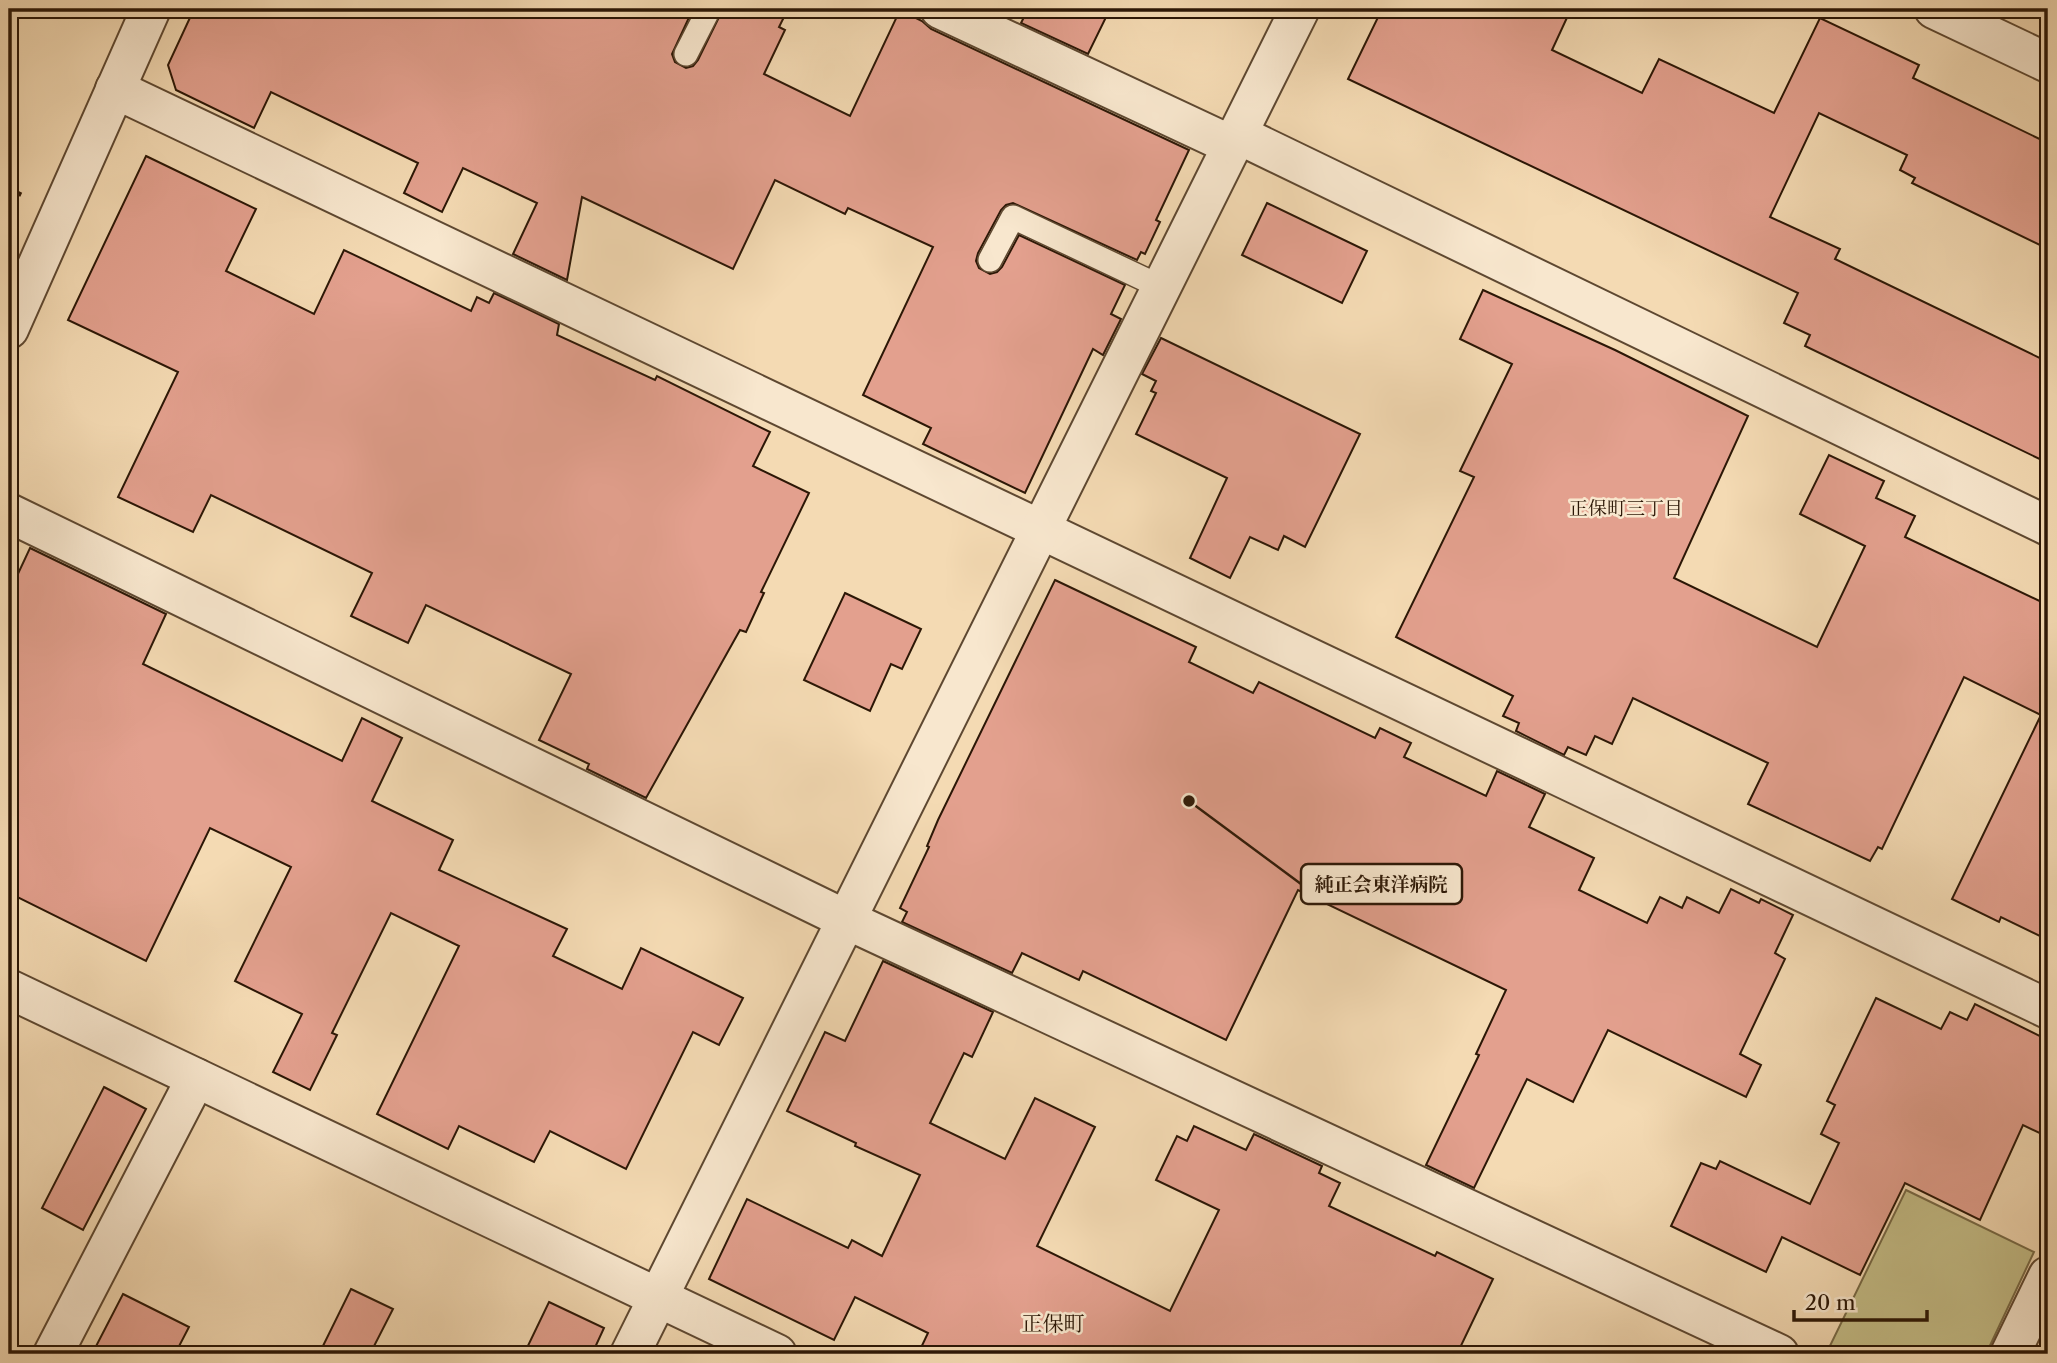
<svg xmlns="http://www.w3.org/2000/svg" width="2057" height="1363" font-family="'Libre Caslon Text','Noto Serif JP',serif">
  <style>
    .green { fill: #c4bd87; stroke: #786a46; stroke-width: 2 }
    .building { fill: #e3a08e; stroke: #2c1706; stroke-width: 2 }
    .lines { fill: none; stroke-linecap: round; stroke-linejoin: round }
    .lane-casing { stroke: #5e4831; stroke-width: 26 }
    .street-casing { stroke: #5e4831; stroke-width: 42 }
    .path { stroke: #2c1706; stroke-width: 4.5; stroke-dasharray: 5 3.5; stroke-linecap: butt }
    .lane { stroke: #f8e7ce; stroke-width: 23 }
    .street { stroke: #f8e7ce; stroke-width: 38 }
    .labels { text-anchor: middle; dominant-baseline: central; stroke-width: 5; stroke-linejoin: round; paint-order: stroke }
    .neighbourhood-label { font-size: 19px; fill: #2c1706; stroke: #f8e7ce }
    .quarter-label { font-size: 21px; fill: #2c1706; stroke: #f8e7ce }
    .leader { fill: none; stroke: #2c1706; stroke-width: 2.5 }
    .callout-dot { fill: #2c1706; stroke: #f8e7ce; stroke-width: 2.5 }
    .callout { fill: #f8e7ce; stroke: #2c1706; stroke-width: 2.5 }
    .callout-label { font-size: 19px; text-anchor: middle; font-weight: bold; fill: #2c1706 }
  </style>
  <rect width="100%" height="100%" fill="#f4dab3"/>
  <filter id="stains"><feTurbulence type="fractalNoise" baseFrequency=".00286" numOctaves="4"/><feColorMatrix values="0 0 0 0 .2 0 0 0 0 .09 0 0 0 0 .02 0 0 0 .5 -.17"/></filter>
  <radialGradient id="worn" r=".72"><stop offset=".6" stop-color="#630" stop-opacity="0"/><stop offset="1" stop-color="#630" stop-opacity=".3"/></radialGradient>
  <!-- green -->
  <polygon class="green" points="1906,1190 2034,1252 1986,1354 1826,1354"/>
  <!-- building -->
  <g class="building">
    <polygon points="194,9 693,9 672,54 675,62 686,68 693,66 698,60 723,9 788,9 779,27 785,30 764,74 850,116 900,10 922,21 931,29 1189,150 1156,220 1160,222 1145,254 1141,252 1137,260 1013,203 1006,205 1001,210 978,253 976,261 979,268 990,274 997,272 1002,267 1019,235 1125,285 1111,314 1121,319 1103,355 1093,349 1025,493 923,444 931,428 863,395 933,247 848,208 845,214 775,180 733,269 582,197 567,280 513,254 537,203 463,168 442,212 404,193 418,163 271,92 254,128 176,90 168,65"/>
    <polygon points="1028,9 1110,9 1088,54 1021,23"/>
    <polygon points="1382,9 1571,9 1552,50 1642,93 1659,59 1774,113 1820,18 1919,65 1913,78 2048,143 2048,249 1912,183 1915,178 1900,170 1907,155 1819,113 1770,217 1840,249 1835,259 2048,362 2048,463 1805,346 1810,335 1784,323 1798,293 1348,79"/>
    <polygon points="146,156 256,209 226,271 314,314 344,250 471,311 477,297 489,303 494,293 559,324 557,335 655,380 657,376 770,432 753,466 809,493 761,592 764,593 746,632 740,630 646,798 587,769 589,764 539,740 571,674 426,605 408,643 351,616 372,573 211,495 193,532 118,497 178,372 68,320"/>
    <polygon points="1267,203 1367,251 1342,303 1242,255"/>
    <polygon points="1483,290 1615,350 1748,416 1674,578 1817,647 1865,546 1800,514 1829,455 1884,481 1876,498 1915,516 1905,537 2048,605 2048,940 2001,917 1999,922 1952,899 2041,715 1964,677 1882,849 1878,847 1870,861 1748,804 1768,763 1633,698 1612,744 1595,736 1586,755 1568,747 1564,755 1516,731 1519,723 1503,716 1513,696 1396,637 1474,477 1460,471 1512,364 1460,339"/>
    <polygon points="1161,338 1360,434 1305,547 1284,536 1278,550 1250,537 1230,578 1190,558 1227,478 1136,434 1156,393 1151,391 1156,381 1142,374"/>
    <polygon points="30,548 166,614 143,664 342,761 362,718 402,738 372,801 453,840 439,870 567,929 553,956 622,989 641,948 743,998 719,1045 693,1032 626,1169 550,1131 534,1162 459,1126 448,1149 377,1114 459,946 391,913 332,1033 337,1035 310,1090 273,1072 302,1014 235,981 291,867 210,828 146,961 9,893 9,593"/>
    <polygon points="1055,580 1196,647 1189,662 1253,693 1259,682 1375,738 1380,728 1411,743 1404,757 1486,796 1497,771 1545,794 1529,827 1594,858 1579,890 1647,923 1660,897 1682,908 1687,897 1719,913 1731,889 1759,903 1761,899 1793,915 1775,953 1785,959 1740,1054 1761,1065 1746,1097 1608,1030 1573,1102 1527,1079 1474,1188 1426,1165 1479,1055 1476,1054 1506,990 1298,890 1226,1040 1083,971 1079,980 1022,953 1012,973 902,922 907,912 900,908 929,847 927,846 938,820"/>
    <polygon points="845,593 921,629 902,669 891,664 870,711 804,680"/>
    <polygon points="883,961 993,1012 972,1057 964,1053 930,1123 1005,1159 1035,1098 1095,1127 1037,1246 1170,1311 1219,1210 1156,1180 1177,1136 1187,1141 1194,1126 1246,1150 1254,1134 1322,1166 1319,1173 1340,1183 1329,1206 1435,1256 1437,1252 1493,1279 1457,1354 918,1354 928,1333 855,1297 834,1340 709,1279 747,1199 848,1248 852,1240 882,1256 920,1175 855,1146 856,1143 787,1111 825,1032 845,1041"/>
    <polygon points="1876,998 1941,1029 1950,1012 1967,1020 1975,1004 2048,1040 2048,1137 2023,1125 1980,1220 1905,1183 1860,1275 1782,1237 1766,1272 1671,1226 1701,1163 1716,1169 1720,1161 1810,1204 1839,1143 1821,1134 1835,1105 1827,1101"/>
    <polygon points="104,1087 146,1109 83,1230 42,1208"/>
    <polygon points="351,1289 393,1309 370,1354 319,1354"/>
    <polygon points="123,1294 189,1327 175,1354 92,1354"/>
    <polygon points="549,1302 604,1328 592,1354 524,1354"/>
  </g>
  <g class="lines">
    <!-- lane casing -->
    <g class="lane-casing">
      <g id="lane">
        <polyline points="686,54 709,9"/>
        <polyline points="990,260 1013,217 1161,287"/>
      </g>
    </g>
    <!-- street casing -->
    <g class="street-casing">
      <g id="street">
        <polyline points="940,9 1231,145"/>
        <polyline points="1934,9 2048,63"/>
        <polyline points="115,89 2048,1009"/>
        <polyline points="1237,134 2048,526"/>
        <polyline points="9,329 151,9"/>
        <polyline points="9,513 847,920 1779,1354"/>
        <polyline points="9,989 777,1354"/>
        <polyline points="53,1354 196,1078"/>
        <polyline points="630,1354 1300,9"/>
        <polyline points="2010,1354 2048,1276"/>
      </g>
    </g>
    <!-- path -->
    <polyline class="path" points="9,189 24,196"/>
    <!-- lane -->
    <use href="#lane" class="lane"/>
    <!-- street -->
    <use href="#street" class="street"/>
  </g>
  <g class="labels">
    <!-- neighbourhood labels -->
    <g class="neighbourhood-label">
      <text x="1626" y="508">正保町三丁目</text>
    </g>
    <!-- quarter labels -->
    <g class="quarter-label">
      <text x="1053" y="1323">正保町</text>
    </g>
  </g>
  <!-- callouts -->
  <path class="leader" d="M1189 801L1301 884"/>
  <circle class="callout-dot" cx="1189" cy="801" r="7"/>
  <rect class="callout" x="1301" y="864" width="161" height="40" rx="7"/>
  <g class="callout-label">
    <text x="1381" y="891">純正会東洋病院</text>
  </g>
  <!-- margin -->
  <rect width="2057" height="1363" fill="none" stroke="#f4dab3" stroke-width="35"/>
  <rect x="10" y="10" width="2036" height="1342" fill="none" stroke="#2c1706" stroke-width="3.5"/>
  <rect x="18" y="18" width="2022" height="1328" fill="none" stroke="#2c1706" stroke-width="2"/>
  <!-- scale -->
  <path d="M1794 1310v10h133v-10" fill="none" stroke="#2c1706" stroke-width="3.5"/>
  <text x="1805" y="1310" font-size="21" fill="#2c1706" stroke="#f8e7ce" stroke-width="5" paint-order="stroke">20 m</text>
  <rect width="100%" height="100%" filter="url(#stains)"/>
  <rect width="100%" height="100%" fill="url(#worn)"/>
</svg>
